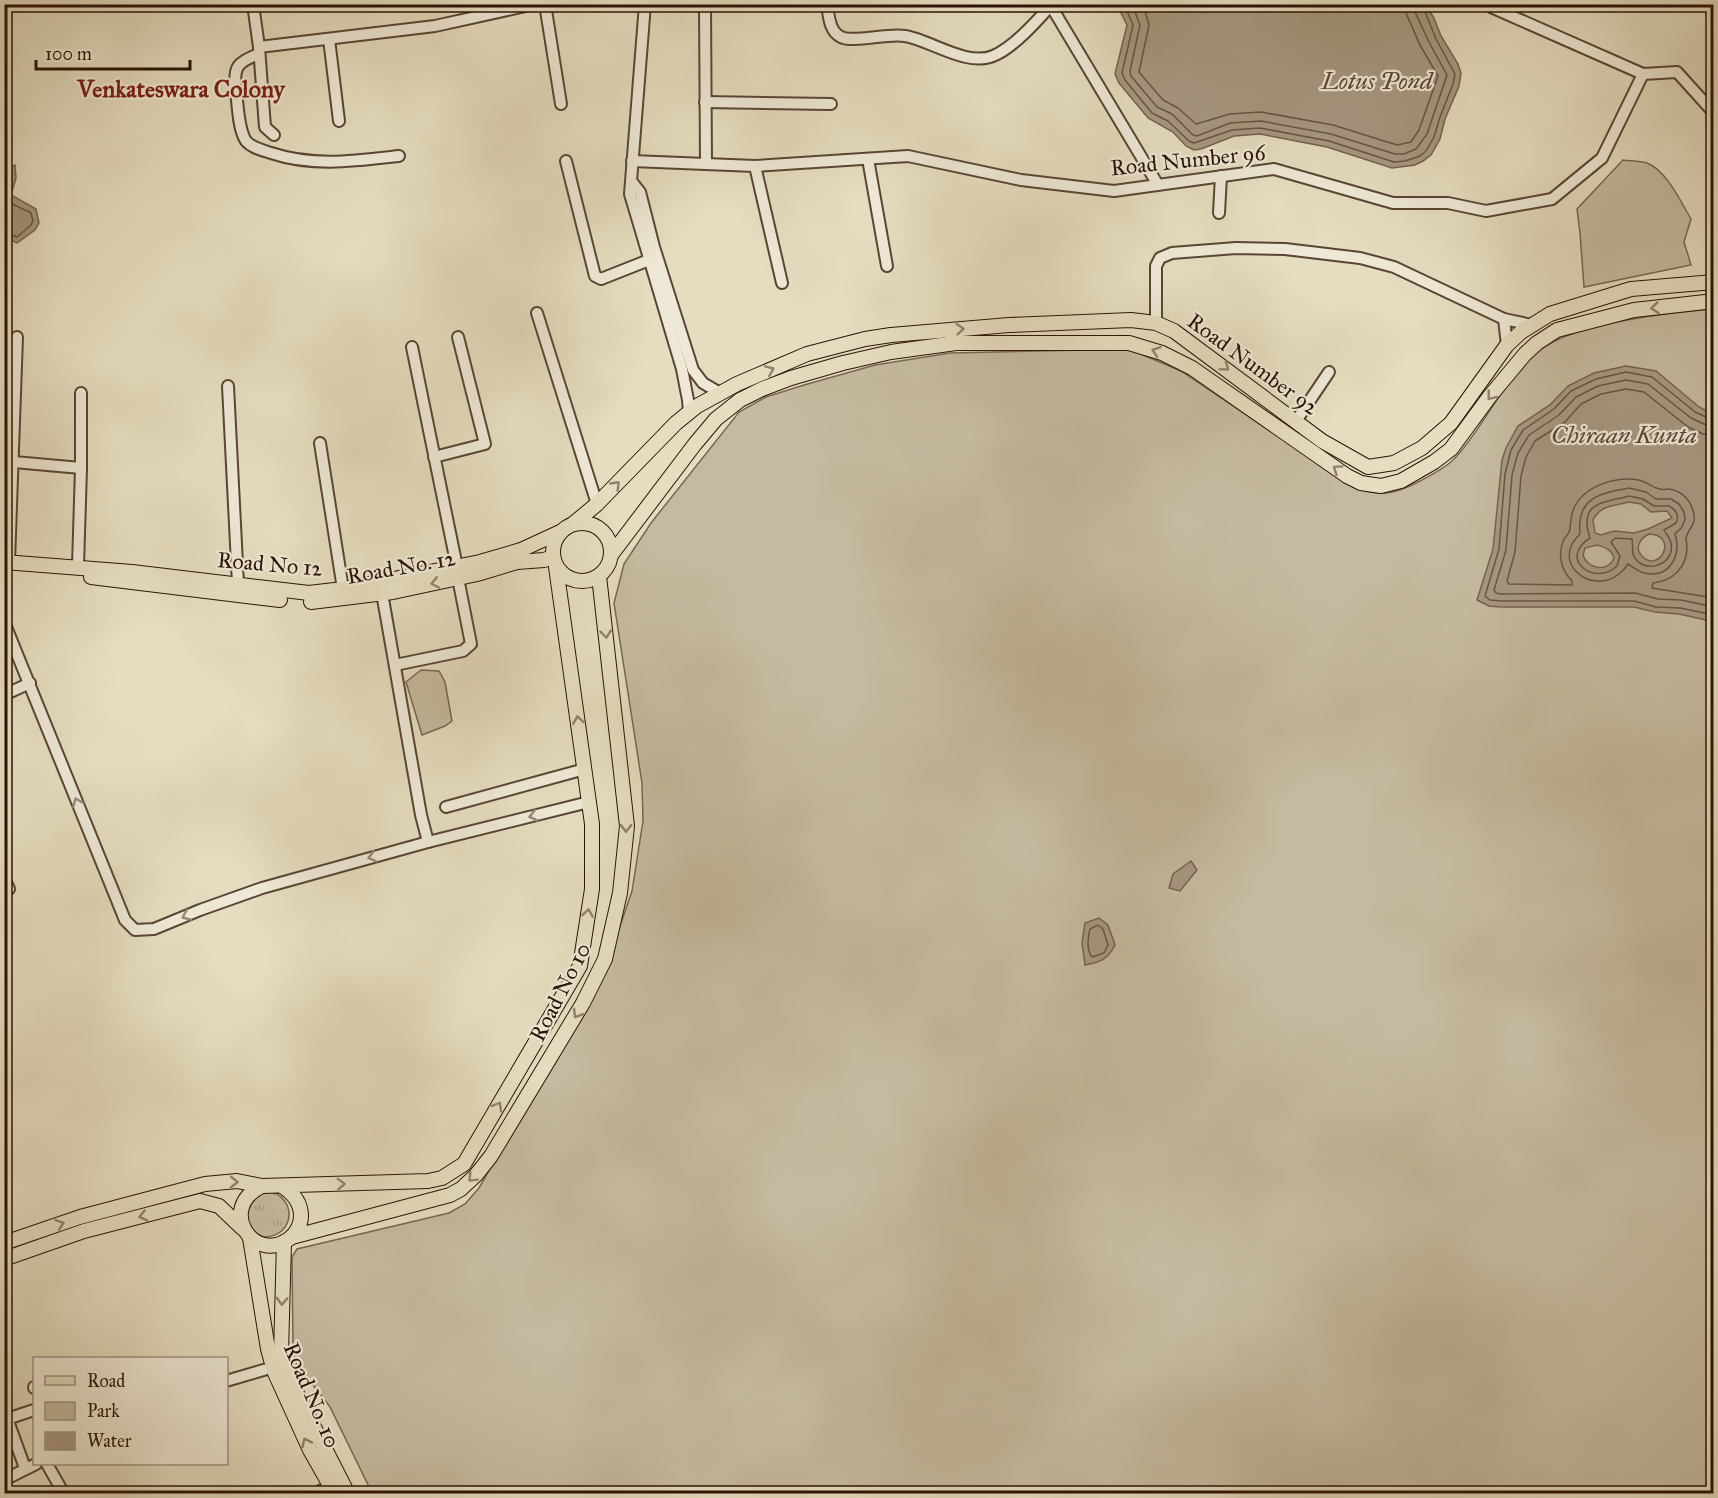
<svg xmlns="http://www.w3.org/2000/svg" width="1718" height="1498" font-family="'IM FELL Great Primer',serif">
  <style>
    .grass { fill: url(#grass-tufts); stroke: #786653; stroke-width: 1.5 }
    .park { fill: #c5baa0; stroke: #786653; stroke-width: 1.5 }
    .water { fill: #a69881; stroke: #756250; stroke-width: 1.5; fill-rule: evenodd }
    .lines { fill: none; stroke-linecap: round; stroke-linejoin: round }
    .shore { stroke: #685544; stroke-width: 1.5 }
    .minor-casing { stroke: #5a4534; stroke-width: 14 }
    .major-casing { stroke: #2b1206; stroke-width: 16 }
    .minor { stroke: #eee9d6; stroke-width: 10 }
    .major { stroke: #e5ddc0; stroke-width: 14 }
    .oneway { stroke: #91826c }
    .oneway2 { stroke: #968878 }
    .labels { text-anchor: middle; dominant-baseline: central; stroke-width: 4.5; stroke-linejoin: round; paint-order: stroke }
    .street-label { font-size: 22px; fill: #2b1206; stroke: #eee9d6 }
    .water-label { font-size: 24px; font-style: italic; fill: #5c4837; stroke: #eee9d6 }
    .neighbourhood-label { font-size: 24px; font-weight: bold; fill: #7a1f14; stroke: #eee9d6 }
  </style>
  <defs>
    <pattern id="grass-tufts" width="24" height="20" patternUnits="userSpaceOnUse" patternTransform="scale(1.5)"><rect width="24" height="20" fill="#c5baa0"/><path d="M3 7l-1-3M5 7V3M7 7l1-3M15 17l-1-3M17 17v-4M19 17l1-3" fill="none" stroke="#a99f88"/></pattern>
  </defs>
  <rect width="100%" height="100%" fill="#e5ddc0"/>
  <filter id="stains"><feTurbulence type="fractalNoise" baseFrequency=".00333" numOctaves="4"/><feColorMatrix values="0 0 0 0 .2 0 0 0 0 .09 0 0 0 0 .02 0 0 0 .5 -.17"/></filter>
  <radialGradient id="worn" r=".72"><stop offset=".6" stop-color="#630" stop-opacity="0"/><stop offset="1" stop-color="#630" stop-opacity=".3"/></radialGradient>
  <!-- grass -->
  <path class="grass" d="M272 1191C304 1206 287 1246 254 1235L242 1209 257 1192Z"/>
  <!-- park -->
  <g class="park">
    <path d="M1623 160C1630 161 1640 161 1647 163 1666 170 1681 202 1691 219L1684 242 1691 265 1584 287 1580 233 1577 209Z"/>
    <path d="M1713 309V1493H372L330 1407 295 1362 293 1347 292 1257 297 1249 449 1213 465 1204 479 1188 605 970 632 891 643 821 642 783 614 603 624 564 651 523 739 412 766 397 804 385 875 365 950 353 1129 349 1181 371 1355 488C1380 496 1392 495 1416 483 1428 477 1444 469 1454 459 1486 426 1509 366 1549 344 1591 321 1666 313 1713 309Z"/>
    <polygon points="421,670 439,671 445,682 452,721 445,726 422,735 406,682"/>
  </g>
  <!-- water -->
  <g class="water">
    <polygon points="1117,5 1426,5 1434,18 1441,36 1458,64 1461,73 1459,86 1445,119 1440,139 1431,155 1423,161 1415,165 1392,168 1327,147 1260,134 1234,136 1201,149 1194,150 1186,146 1173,132 1148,118 1119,83 1115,74 1127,25"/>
    <polygon points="15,165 16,178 11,195 36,209 39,223 35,230 17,243 4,237 5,171"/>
    <path d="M1626 366 1656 371 1699 407 1708 412H1713V620H1706L1679 614 1655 612 1634 607H1501L1489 606 1477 600 1493 549 1502 460 1506 448 1518 426 1550 405 1568 386 1594 373ZM1629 502 1641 504 1651 512 1667 511 1672 518 1648 529 1634 533 1614 531 1601 535 1595 533 1593 520C1601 504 1615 506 1629 502ZM1649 534C1679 535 1660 573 1643 557 1634 549 1639 539 1649 534ZM1597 545C1606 548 1611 549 1614 558 1608 573 1587 569 1583 555L1585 548Z"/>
    <polygon points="1191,861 1197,870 1180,891 1169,888 1173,874"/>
    <path d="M1099 918 1108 925 1115 945C1108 959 1101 962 1085 965L1082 943 1085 923Z"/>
  </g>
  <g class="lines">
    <!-- shore -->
    <g class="shore">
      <polyline points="1124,4 1133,25 1122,73 1125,80 1152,113 1168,121 1189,141 1194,143 1232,130 1260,128 1329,141 1394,162 1405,161 1420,156 1426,151 1434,137 1440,117 1453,84 1455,74 1436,39 1422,4"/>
      <polyline points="1132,4 1140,25 1130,71 1131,76 1157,107 1172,114 1193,135 1197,136 1230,123 1261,121 1331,134 1395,154 1404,154 1416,149 1427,134 1447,75 1429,42 1415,12 1414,4"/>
      <polyline points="1143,4 1149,25 1139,72 1163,100 1178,108 1196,124 1230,114 1261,112 1333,125 1397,145 1411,142 1419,130 1438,76 1420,45 1406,13 1405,4"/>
      <path d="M4 176 9 179C8 183 5 188 5 193 4 204 23 208 31 213L33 221 30 226 17 237 4 233"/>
      <polyline points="1714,418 1706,417 1695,412 1652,377 1626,372 1596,379 1571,391 1554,409 1523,430 1511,450 1505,474 1499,549 1485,596 1490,600 1501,601 1634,601 1656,607 1680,608 1714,615"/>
      <polyline points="1714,425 1704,424 1691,418 1648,384 1626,380 1598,386 1576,397 1559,415 1529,435 1518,453 1512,475 1506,550 1494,590 1496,593 1501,594 1635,593 1658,599 1681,600 1714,607"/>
      <path d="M1714 434H1703L1688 427 1644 392 1626 389 1601 394 1581 404 1565 422 1535 441 1526 457 1521 476 1515 552 1507 581 1509 584 1572 585V581C1561 570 1557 554 1564 539 1567 535 1570 533 1570 528 1571 520 1571 513 1575 506 1586 485 1617 476 1639 480 1647 482 1653 488 1660 489 1663 490 1666 489 1669 489 1679 490 1689 498 1692 508 1699 525 1688 527 1686 538 1686 541 1687 544 1687 547 1687 567 1673 581 1653 583L1652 588 1714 598"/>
      <path d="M1629 488 1646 492 1656 499H1671L1679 504 1684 512 1685 519 1682 527 1675 534C1682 554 1670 579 1645 573 1639 572 1633 567 1628 564 1626 567 1623 571 1619 574 1592 596 1549 563 1580 534 1576 498 1600 493 1629 488Z"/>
      <path d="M1629 496 1643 499 1654 506H1669C1675 509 1680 515 1676 523L1664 530C1666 534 1670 538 1671 543 1676 566 1641 576 1633 554 1632 549 1633 544 1632 539L1615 538 1611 542 1620 556 1617 566C1595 587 1557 559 1590 538 1578 502 1603 503 1629 496Z"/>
      <path d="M1098 925 1103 929 1108 945 1104 953 1092 957C1086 949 1088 938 1090 929Z"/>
    </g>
    <!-- minor casing -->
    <g class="minor-casing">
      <g id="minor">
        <polyline points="253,4 259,47 265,127 274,135"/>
        <polyline points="545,4 561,104"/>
        <polyline points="645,4 630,194 682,369 688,400 689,413"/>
        <polyline points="705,4 706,164"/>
        <path d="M827 4C829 16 829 31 841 37 852 43 888 33 905 36 930 40 967 67 993 56 1013 48 1037 21 1052 4"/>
        <polyline points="1051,6 1158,185"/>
        <polyline points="1491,7 1643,74 1677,72 1714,113"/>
        <polyline points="329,39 339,121"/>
        <polyline points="259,47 435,26 535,4"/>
        <path d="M259 54C237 62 233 67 236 91 238 105 238 129 246 141 252 148 262 150 271 153 313 167 355 161 399 156"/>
        <polyline points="705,102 831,104"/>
        <polyline points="868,159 887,266"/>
        <polyline points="566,161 595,276 601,279 649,260"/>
        <polyline points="632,161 755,166 908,156 1021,180 1114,191 1274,169 1393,203 1448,203 1486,211 1552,199 1602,158 1643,74"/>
        <polyline points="755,166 782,283"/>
        <polyline points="632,182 640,192 654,247 693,370 703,383 720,393"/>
        <polyline points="1219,213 1221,176"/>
        <polyline points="537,313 597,504"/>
        <polyline points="1504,319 1507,345"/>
        <polyline points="1156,323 1156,266 1160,258 1172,253 1236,248 1285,249 1360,258 1394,267 1504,319 1532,325"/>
        <polyline points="412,347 457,567"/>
        <polyline points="228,386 238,584"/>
        <polyline points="1296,421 1329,372"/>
        <polyline points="320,443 343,589"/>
        <polyline points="434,457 485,444 458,337"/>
        <polyline points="14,462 81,468"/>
        <polyline points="9,562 17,337"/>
        <polyline points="78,566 81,468 81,393"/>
        <polyline points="382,593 421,815 428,842"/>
        <polyline points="4,622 125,920 135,930 154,929 200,910 262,888 428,842 589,802"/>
        <polyline points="395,665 463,651 471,644 458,578"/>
        <polyline points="4,695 30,683"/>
        <polyline points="446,807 585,769"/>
        <polyline points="4,878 9,889"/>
        <polyline points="226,1381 274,1367"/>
        <polyline points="34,1387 34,1388"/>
        <polyline points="4,1410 25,1468"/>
        <polyline points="4,1420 34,1410"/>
        <polyline points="47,1464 64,1494"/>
        <polyline points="4,1480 36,1464"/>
        <polyline points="314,1494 330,1486"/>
      </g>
    </g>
    <!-- major casing -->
    <g class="major-casing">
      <g id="major">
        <circle cx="582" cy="552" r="29"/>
        <polyline points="573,524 597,504 676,423 697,406 737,384 807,354 865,339 891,335 1009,325 1131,320 1156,323 1174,331 1322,441 1368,467 1394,463 1422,448 1451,423 1507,345 1521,332 1550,314 1631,289 1714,282"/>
        <polyline points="611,555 695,444 716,419 740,400 762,389 791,378 843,363 891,352 956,343 1129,343 1162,353 1192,368 1347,476 1361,483 1381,486 1401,481 1434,462 1451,449 1490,396 1525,354 1537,343 1557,330 1634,310 1714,301"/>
        <polyline points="4,562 132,572 309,593 343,589 480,562 521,550 560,532"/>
        <polyline points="91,577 280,600"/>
        <polyline points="311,602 393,592 477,574 517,562 544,560 553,557"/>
        <path d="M282 1186C293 1193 301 1202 301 1216 301 1225 296 1234 289 1239 254 1265 216 1208 262 1186L428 1181 442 1178 464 1164 580 966 592 889V824L556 567"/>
        <polyline points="292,1237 450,1195 461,1189 476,1175 491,1156 583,1003 605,959 620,893 627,826 599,576"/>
        <polyline points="250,1238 268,1349 274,1371 310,1450 335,1494"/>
        <polyline points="284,1242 281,1354 293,1386 348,1494"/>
        <polyline points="4,1243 80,1217 205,1184 237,1181 262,1186"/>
        <polyline points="4,1259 84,1231 200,1201 219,1206 242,1228"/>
      </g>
    </g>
    <!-- minor -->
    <use href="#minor" class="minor"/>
    <!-- major -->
    <use href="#major" class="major"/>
  </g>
  <!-- one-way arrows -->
  <defs><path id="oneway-chevron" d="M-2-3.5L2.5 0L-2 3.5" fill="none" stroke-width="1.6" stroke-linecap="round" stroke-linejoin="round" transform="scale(1.5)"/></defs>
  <g class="oneway">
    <use href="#oneway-chevron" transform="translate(1655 308) rotate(174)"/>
    <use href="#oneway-chevron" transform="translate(960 329) rotate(-5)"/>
    <use href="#oneway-chevron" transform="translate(1156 351) rotate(-161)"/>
    <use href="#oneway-chevron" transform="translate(1225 367) rotate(37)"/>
    <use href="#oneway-chevron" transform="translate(770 370) rotate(-23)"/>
    <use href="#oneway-chevron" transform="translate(1491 396) rotate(128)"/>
    <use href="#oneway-chevron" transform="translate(1337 469) rotate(-146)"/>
    <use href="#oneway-chevron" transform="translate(616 485) rotate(-46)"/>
    <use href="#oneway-chevron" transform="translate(435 583) rotate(168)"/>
    <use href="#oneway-chevron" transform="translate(606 634) rotate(84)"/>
    <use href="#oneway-chevron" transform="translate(578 720) rotate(-98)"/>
    <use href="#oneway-chevron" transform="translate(626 828) rotate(91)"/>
    <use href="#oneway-chevron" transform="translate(588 913) rotate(-81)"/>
    <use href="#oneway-chevron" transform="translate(577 1014) rotate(121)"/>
    <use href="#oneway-chevron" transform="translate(498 1106) rotate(-60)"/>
    <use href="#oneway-chevron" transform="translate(472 1178) rotate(135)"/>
    <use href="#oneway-chevron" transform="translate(234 1182) rotate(1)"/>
    <use href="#oneway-chevron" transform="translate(341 1184) rotate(-2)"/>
    <use href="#oneway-chevron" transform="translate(143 1216) rotate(166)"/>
    <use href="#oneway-chevron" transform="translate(60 1224) rotate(-19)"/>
    <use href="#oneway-chevron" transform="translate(282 1301) rotate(92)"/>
    <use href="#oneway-chevron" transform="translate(306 1442) rotate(-115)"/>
  </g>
  <g class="oneway2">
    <use href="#oneway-chevron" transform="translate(77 802) rotate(-112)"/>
    <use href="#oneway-chevron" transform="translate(533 816) rotate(166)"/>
    <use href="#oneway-chevron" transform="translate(372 857) rotate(165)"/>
    <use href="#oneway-chevron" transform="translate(186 916) rotate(157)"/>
  </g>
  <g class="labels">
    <!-- street labels -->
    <g class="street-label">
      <text transform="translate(1188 160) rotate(-6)">Road Number 96</text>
      <text transform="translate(1253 364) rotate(36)">Road Number 92</text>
      <text transform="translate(270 564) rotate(5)">Road No 12</text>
      <text transform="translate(401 567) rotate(-10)">Road No. 12</text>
      <text transform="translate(560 992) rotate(-63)">Road No 10</text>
      <text transform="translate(312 1395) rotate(67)">Road No. 10</text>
    </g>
    <!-- water labels -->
    <g class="water-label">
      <text x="1377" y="81">Lotus Pond</text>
      <text x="1624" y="435">Chiraan Kunta</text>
    </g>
    <!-- neighbourhood labels -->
    <g class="neighbourhood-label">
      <text x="181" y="89">Venkateswara Colony</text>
    </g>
  </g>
  <!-- margin -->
  <rect width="1718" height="1498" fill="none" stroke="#e5ddc0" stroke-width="24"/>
  <rect x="6" y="6" width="1706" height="1486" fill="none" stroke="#2b1206" stroke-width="3"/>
  <rect x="12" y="12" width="1694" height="1474" fill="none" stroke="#2b1206" stroke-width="1.5"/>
  <!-- legend -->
  <rect x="33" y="1357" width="195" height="108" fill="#eee9d6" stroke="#a09383" stroke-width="1.5"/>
  <rect x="45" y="1376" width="30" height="9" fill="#e5ddc0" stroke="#a09383" stroke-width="1.5"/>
  <text x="87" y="1387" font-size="18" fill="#2b1206">Road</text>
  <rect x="45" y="1402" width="30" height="18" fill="#c5baa0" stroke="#a09383" stroke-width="1.5"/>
  <text x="87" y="1417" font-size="18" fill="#2b1206">Park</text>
  <rect x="45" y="1432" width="30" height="18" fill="#a69881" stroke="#a09383" stroke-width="1.5"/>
  <text x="87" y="1447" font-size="18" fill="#2b1206">Water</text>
  <!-- scale -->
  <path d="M36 60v9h154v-9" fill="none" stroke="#2b1206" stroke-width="3"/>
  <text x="45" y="60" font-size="18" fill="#2b1206" stroke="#eee9d6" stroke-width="4.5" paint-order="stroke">100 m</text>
  <rect width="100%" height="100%" filter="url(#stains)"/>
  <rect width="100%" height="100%" fill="url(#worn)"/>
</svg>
